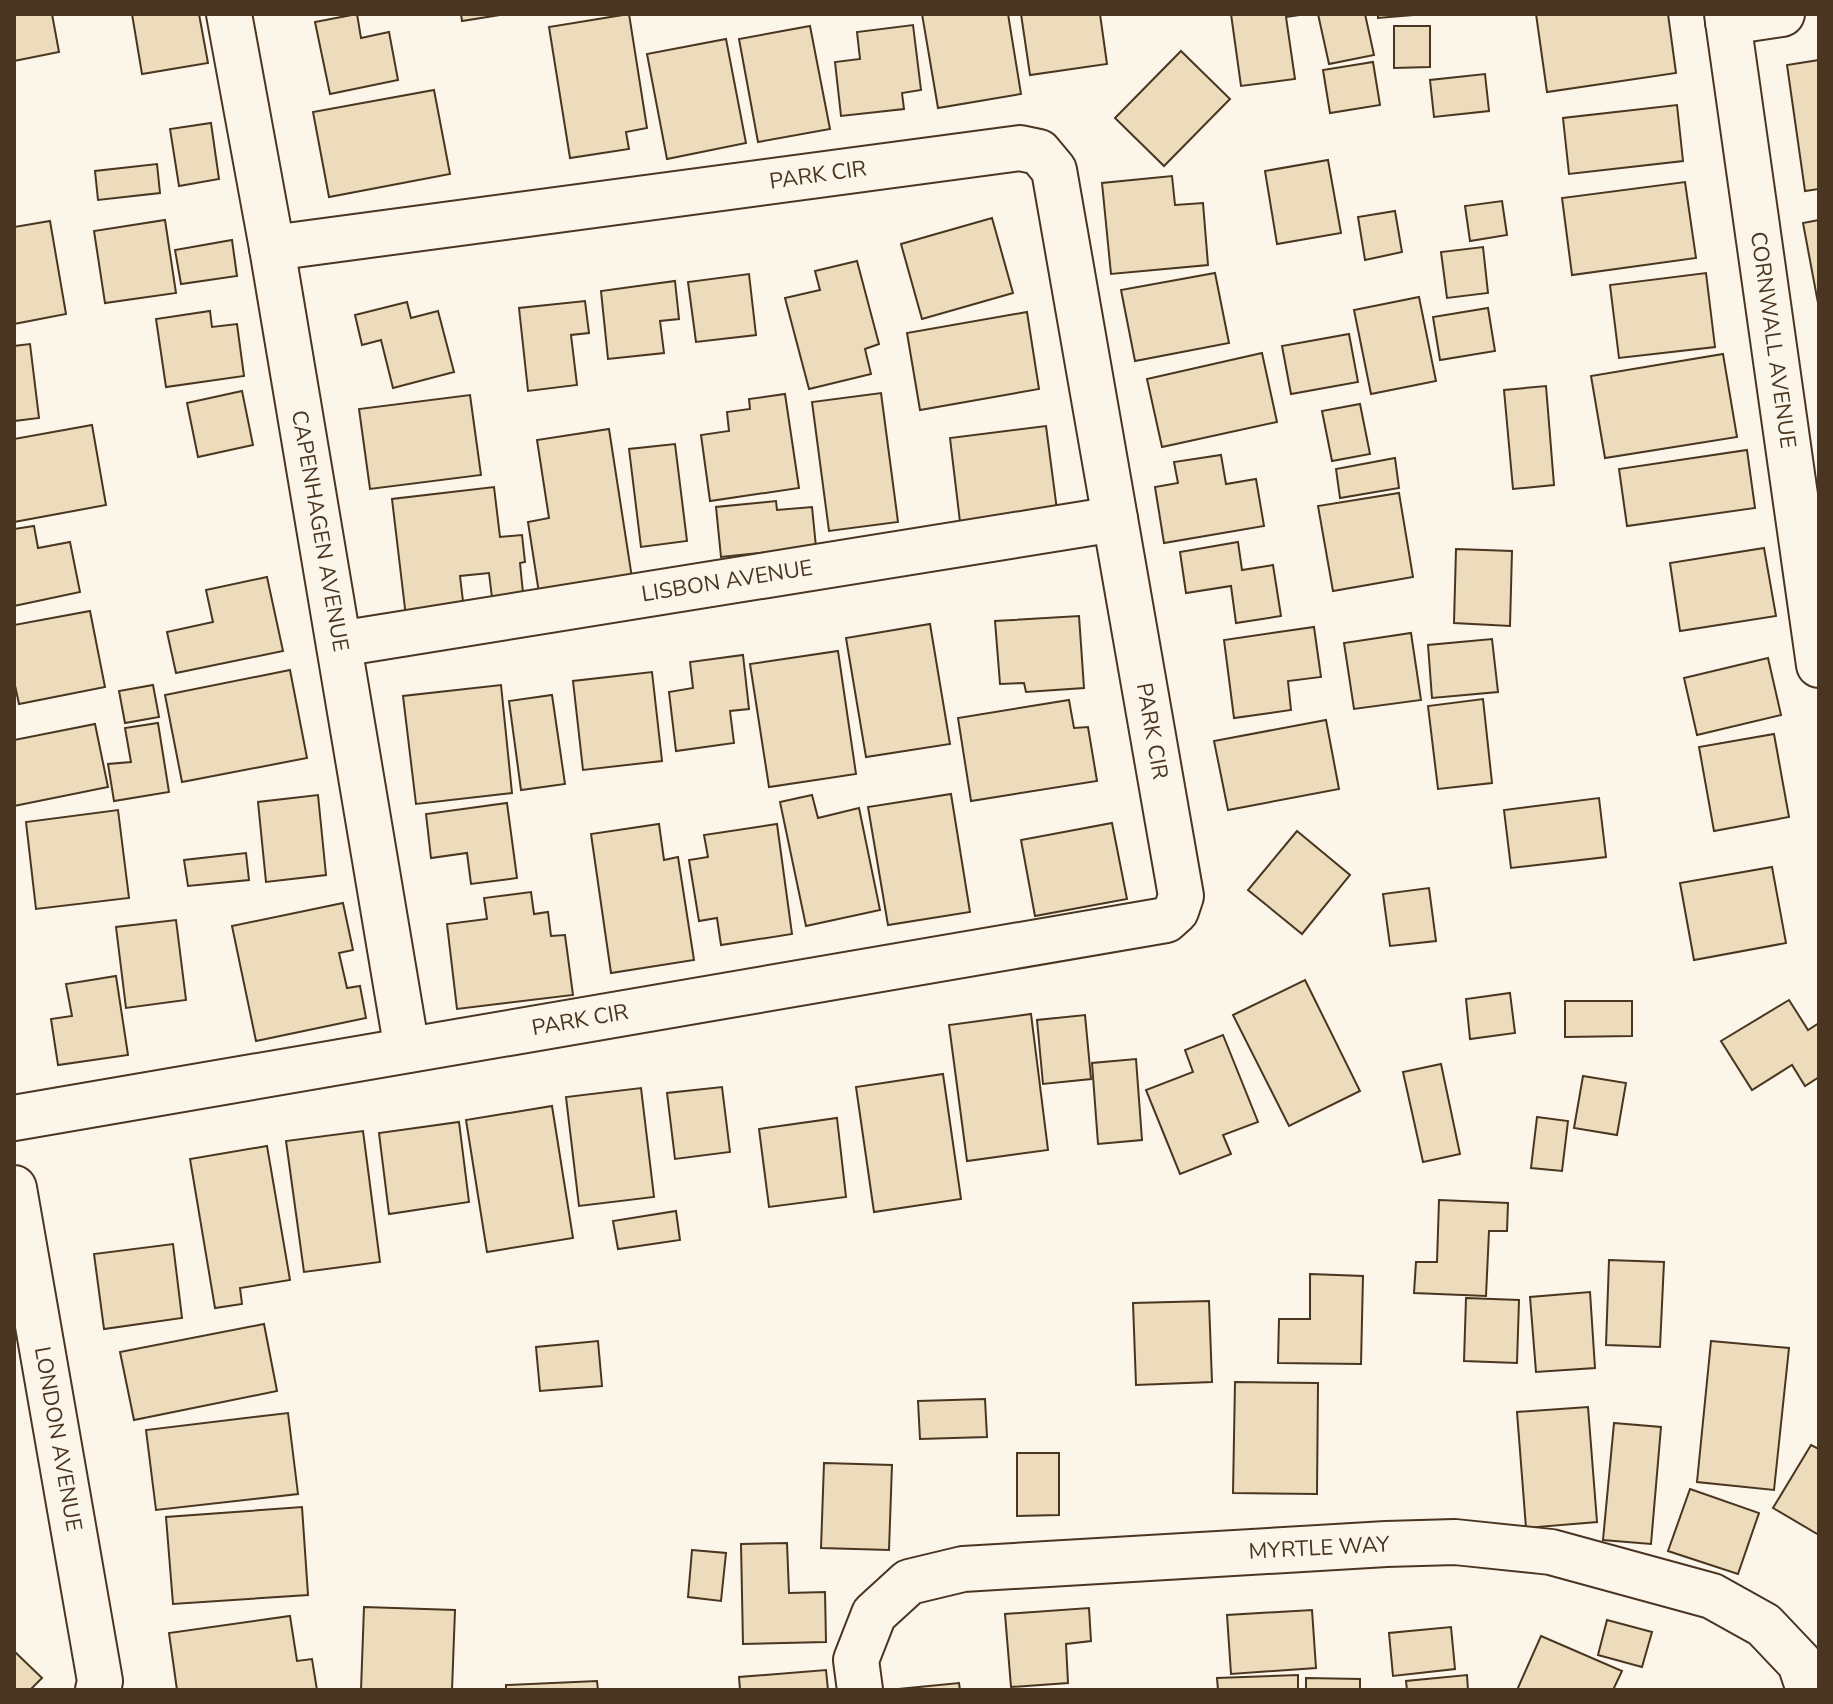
<svg xmlns="http://www.w3.org/2000/svg" width="1833" height="1704" font-family="'Nunito Sans',sans-serif">
  <style>
    .building { fill: #ecdcbc; stroke: #4a3520; stroke-width: 2 }
    .lines { fill: none; stroke-linecap: round; stroke-linejoin: round }
    .street-casing { stroke: #4a3520; stroke-width: 48 }
    .street { stroke: #fbf6e9; stroke-width: 44 }
    .labels { text-anchor: middle; dominant-baseline: central; stroke-width: 6; stroke-linejoin: round; paint-order: stroke }
    .street-label { font-size: 22px; fill: #4a3520; stroke: #fbf6e9 }
  </style>
  <rect width="100%" height="100%" fill="#fbf6e9"/>
  <!-- building -->
  <g class="building">
    <polygon points="14,14 52,14 59,52 14,61"/>
    <polygon points="132,14 199,14 208,63 142,74"/>
    <polygon points="357,14 361,38 389,32 398,80 330,94 315,22"/>
    <polygon points="461,14 506,14 462,21"/>
    <polygon points="629,14 647,128 626,132 629,149 570,158 549,27"/>
    <polygon points="922,14 1008,14 1021,94 938,108"/>
    <polygon points="1021,14 1100,14 1107,64 1030,75"/>
    <polygon points="1231,14 1306,14 1286,17 1295,79 1241,86"/>
    <polygon points="1318,14 1365,14 1374,55 1329,64"/>
    <polygon points="1378,14 1426,14 1378,18"/>
    <polygon points="1536,14 1668,14 1676,73 1547,92"/>
    <polygon points="913,25 921,90 902,93 904,109 841,116 835,62 860,59 857,32"/>
    <polygon points="810,26 830,129 758,142 739,39"/>
    <polygon points="1394,26 1430,26 1430,67 1394,68"/>
    <polygon points="726,39 746,143 667,159 647,54"/>
    <polygon points="1181,51 1230,99 1164,166 1115,118"/>
    <polygon points="1819,60 1819,189 1805,191 1787,65"/>
    <polygon points="1373,62 1380,105 1330,113 1323,70"/>
    <polygon points="1485,74 1489,111 1434,117 1430,80"/>
    <polygon points="434,90 450,174 329,197 313,112"/>
    <polygon points="1677,105 1683,161 1569,174 1563,118"/>
    <polygon points="211,123 219,179 179,186 170,129"/>
    <polygon points="1328,160 1341,233 1277,244 1265,171"/>
    <polygon points="157,164 160,193 98,200 95,171"/>
    <polygon points="1172,176 1175,205 1203,203 1208,265 1111,274 1102,183"/>
    <polygon points="1685,182 1696,258 1572,275 1562,198"/>
    <polygon points="1502,201 1507,235 1470,241 1465,206"/>
    <polygon points="1395,211 1402,252 1365,260 1358,217"/>
    <polygon points="992,218 1013,293 922,319 901,244"/>
    <polygon points="165,220 176,293 105,303 94,231"/>
    <polygon points="1819,220 1819,303 1818,303 1803,223"/>
    <polygon points="50,221 66,314 14,324 14,227"/>
    <polygon points="232,240 237,276 181,284 175,250"/>
    <polygon points="1483,247 1488,293 1447,298 1441,252"/>
    <polygon points="857,261 879,344 865,349 871,374 809,389 785,298 820,290 815,271"/>
    <polygon points="1215,273 1229,343 1135,361 1121,290"/>
    <polygon points="1706,273 1715,347 1619,358 1610,285"/>
    <polygon points="749,274 756,335 696,342 688,282"/>
    <polygon points="675,281 679,319 660,321 664,353 608,359 601,291"/>
    <polygon points="1419,297 1436,381 1371,394 1354,310"/>
    <polygon points="585,301 589,333 571,335 577,385 528,391 519,308"/>
    <polygon points="407,302 411,318 438,311 454,372 393,388 381,340 362,345 355,315"/>
    <polygon points="1488,308 1495,351 1440,360 1433,317"/>
    <polygon points="210,311 212,327 237,324 244,376 166,387 156,319"/>
    <polygon points="1027,312 1039,389 920,410 907,333"/>
    <polygon points="1349,334 1358,382 1291,394 1282,346"/>
    <polygon points="30,344 39,418 14,421 14,346"/>
    <polygon points="1262,353 1277,422 1162,447 1147,379"/>
    <polygon points="1723,354 1737,437 1605,458 1591,376"/>
    <polygon points="1546,386 1554,485 1513,489 1504,390"/>
    <polygon points="242,391 253,445 198,457 187,403"/>
    <polygon points="881,393 898,522 829,531 812,402"/>
    <polygon points="785,394 799,488 710,501 701,435 729,431 727,412 750,409 749,399"/>
    <polygon points="470,395 481,475 370,489 359,409"/>
    <polygon points="1360,404 1370,454 1332,461 1322,411"/>
    <polygon points="92,425 106,505 14,522 14,439"/>
    <polygon points="1046,426 1057,510 960,522 950,438"/>
    <polygon points="609,429 632,578 539,593 528,522 549,518 537,440"/>
    <polygon points="675,444 687,541 641,547 629,449"/>
    <polygon points="1747,450 1755,508 1627,526 1619,469"/>
    <polygon points="1221,455 1226,484 1256,479 1264,526 1164,543 1155,487 1178,483 1174,462"/>
    <polygon points="1395,458 1399,488 1340,498 1336,469"/>
    <polygon points="494,487 500,537 522,535 525,562 520,563 524,603 493,606 489,573 460,576 464,610 406,617 392,499"/>
    <polygon points="1399,493 1413,577 1333,591 1318,506"/>
    <polygon points="776,501 777,510 812,507 816,547 721,557 716,507"/>
    <polygon points="34,526 38,548 70,542 80,592 14,606 14,529"/>
    <polygon points="1238,542 1242,570 1273,565 1281,616 1236,623 1231,586 1186,593 1180,552"/>
    <polygon points="1764,548 1776,616 1680,631 1670,563"/>
    <polygon points="1456,549 1512,551 1510,626 1454,623"/>
    <polygon points="267,577 283,651 176,673 167,632 213,622 206,590"/>
    <polygon points="90,611 105,687 19,704 14,681 14,625"/>
    <polygon points="1079,616 1084,688 1026,692 1024,683 1000,684 995,621"/>
    <polygon points="930,624 950,744 866,757 846,638"/>
    <polygon points="1314,627 1321,677 1288,681 1291,710 1234,718 1224,640"/>
    <polygon points="1411,633 1421,700 1354,709 1344,643"/>
    <polygon points="1492,639 1498,692 1432,698 1428,645"/>
    <polygon points="838,651 856,774 769,787 750,664"/>
    <polygon points="743,655 749,709 730,711 734,743 676,751 669,692 693,688 690,662"/>
    <polygon points="1768,658 1781,715 1697,735 1684,678"/>
    <polygon points="290,670 307,758 182,782 165,695"/>
    <polygon points="652,672 662,761 583,770 573,681"/>
    <polygon points="153,685 159,717 125,723 119,691"/>
    <polygon points="501,685 512,793 416,804 403,696"/>
    <polygon points="552,695 565,784 521,790 509,701"/>
    <polygon points="1483,699 1492,783 1438,789 1428,706"/>
    <polygon points="1069,700 1074,728 1088,727 1097,781 971,801 958,718"/>
    <polygon points="1326,720 1339,789 1228,810 1214,741"/>
    <polygon points="158,723 169,792 114,801 108,764 131,762 125,728"/>
    <polygon points="95,724 108,787 14,806 14,740"/>
    <polygon points="1774,734 1789,817 1714,831 1699,747"/>
    <polygon points="951,794 970,912 888,925 868,807"/>
    <polygon points="318,795 326,875 266,882 258,802"/>
    <polygon points="812,795 818,818 859,808 880,910 806,926 780,802"/>
    <polygon points="1599,798 1606,857 1511,868 1504,810"/>
    <polygon points="507,803 517,878 471,884 467,853 431,858 426,814"/>
    <polygon points="118,810 129,898 36,909 26,822"/>
    <polygon points="1112,823 1127,899 1035,916 1021,840"/>
    <polygon points="659,824 664,860 678,857 694,960 611,973 591,834"/>
    <polygon points="777,824 792,934 721,945 717,918 699,921 689,860 708,857 704,835"/>
    <polygon points="1297,831 1350,875 1302,934 1248,890"/>
    <polygon points="246,853 249,880 188,886 184,860"/>
    <polygon points="1772,867 1786,943 1694,960 1680,883"/>
    <polygon points="1429,888 1436,941 1390,946 1383,894"/>
    <polygon points="531,892 534,914 548,912 551,936 565,935 573,995 457,1009 447,924 487,919 484,898"/>
    <polygon points="343,903 353,950 339,953 347,988 360,986 366,1018 256,1041 232,926"/>
    <polygon points="176,920 186,1000 126,1008 116,927"/>
    <polygon points="116,976 128,1055 58,1065 51,1019 72,1016 66,984"/>
    <polygon points="1305,980 1360,1091 1289,1126 1233,1015"/>
    <polygon points="1510,993 1515,1033 1470,1039 1466,999"/>
    <polygon points="1789,1000 1808,1030 1819,1023 1819,1077 1805,1086 1792,1065 1752,1090 1721,1041"/>
    <polygon points="1565,1001 1632,1001 1632,1036 1565,1037"/>
    <polygon points="1031,1014 1048,1150 967,1161 949,1025"/>
    <polygon points="1085,1015 1091,1079 1043,1084 1037,1020"/>
    <polygon points="1223,1035 1258,1122 1223,1135 1231,1154 1180,1174 1146,1090 1193,1072 1185,1050"/>
    <polygon points="1136,1059 1142,1140 1098,1144 1092,1063"/>
    <polygon points="1441,1064 1460,1154 1423,1162 1403,1072"/>
    <polygon points="943,1074 961,1199 874,1212 856,1087"/>
    <polygon points="1583,1076 1626,1083 1617,1135 1574,1128"/>
    <polygon points="722,1087 730,1152 675,1159 667,1093"/>
    <polygon points="641,1088 654,1197 579,1206 566,1097"/>
    <polygon points="552,1106 573,1238 487,1252 466,1120"/>
    <polygon points="1537,1117 1568,1121 1562,1171 1531,1168"/>
    <polygon points="837,1118 846,1197 769,1207 759,1129"/>
    <polygon points="459,1122 469,1202 389,1214 379,1133"/>
    <polygon points="363,1131 380,1262 304,1272 286,1141"/>
    <polygon points="267,1146 290,1280 240,1288 242,1304 215,1308 190,1159"/>
    <polygon points="1439,1200 1508,1203 1507,1231 1489,1231 1486,1296 1414,1293 1416,1262 1437,1262"/>
    <polygon points="676,1211 680,1240 618,1249 613,1221"/>
    <polygon points="173,1244 182,1318 104,1329 94,1254"/>
    <polygon points="1609,1260 1664,1262 1660,1347 1606,1345"/>
    <polygon points="1310,1274 1363,1276 1361,1364 1278,1363 1279,1319 1310,1319"/>
    <polygon points="1590,1292 1595,1368 1536,1372 1530,1297"/>
    <polygon points="1466,1298 1519,1300 1517,1363 1464,1361"/>
    <polygon points="1209,1301 1212,1382 1136,1385 1133,1303"/>
    <polygon points="264,1324 277,1391 134,1420 120,1352"/>
    <polygon points="598,1341 602,1386 540,1391 536,1347"/>
    <polygon points="1711,1341 1789,1348 1774,1490 1697,1482"/>
    <polygon points="1235,1382 1318,1383 1317,1494 1233,1493"/>
    <polygon points="985,1399 987,1437 920,1439 918,1401"/>
    <polygon points="1588,1407 1597,1522 1526,1528 1517,1412"/>
    <polygon points="288,1413 298,1494 156,1510 146,1430"/>
    <polygon points="1614,1423 1661,1427 1651,1544 1603,1540"/>
    <polygon points="1811,1445 1819,1449 1819,1535 1773,1508"/>
    <polygon points="1017,1453 1059,1453 1059,1515 1017,1516"/>
    <polygon points="824,1463 892,1465 889,1550 821,1548"/>
    <polygon points="1690,1489 1759,1513 1738,1574 1668,1551"/>
    <polygon points="302,1507 308,1595 173,1604 166,1517"/>
    <polygon points="787,1543 789,1593 825,1592 826,1642 743,1644 741,1544"/>
    <polygon points="692,1550 726,1553 721,1601 688,1597"/>
    <polygon points="364,1607 455,1610 452,1690 361,1690"/>
    <polygon points="1089,1608 1091,1641 1066,1644 1068,1683 1011,1687 1005,1614"/>
    <polygon points="1312,1610 1316,1668 1231,1674 1227,1615"/>
    <polygon points="290,1616 297,1661 312,1659 317,1690 177,1690 169,1633"/>
    <polygon points="1607,1620 1652,1632 1642,1667 1598,1655"/>
    <polygon points="1451,1627 1455,1669 1393,1676 1389,1633"/>
    <polygon points="1541,1636 1622,1671 1613,1690 1517,1690"/>
    <polygon points="14,1651 42,1678 30,1690 14,1690"/>
    <polygon points="826,1670 828,1690 740,1690 739,1677"/>
    <polygon points="1298,1675 1298,1690 1218,1690 1217,1678"/>
    <polygon points="1467,1675 1468,1690 1407,1690 1406,1681"/>
    <polygon points="1306,1678 1360,1679 1360,1690 1306,1690"/>
    <polygon points="597,1681 598,1690 506,1690 506,1685"/>
    <polygon points="959,1683 960,1690 899,1690 899,1689"/>
  </g>
  <g class="lines">
    <!-- street casing -->
    <g class="street-casing">
      <g id="street">
        <polyline points="229,14 272,248 407,1050"/>
        <polyline points="1727,14 1819,665"/>
        <polyline points="1728,22 1782,14"/>
        <polyline points="339,644 1115,519"/>
        <polyline points="14,1118 1166,920 1176,911 1181,896 1054,170 1039,152 1020,148 272,248"/>
        <polyline points="14,1188 100,1681 98,1690"/>
        <polyline points="860,1690 856,1660 874,1614 909,1582 963,1569 1386,1544 1455,1542 1551,1552 1712,1596 1764,1625 1800,1663 1809,1690"/>
      </g>
    </g>
    <!-- street -->
    <use href="#street" class="street"/>
  </g>
  <g class="labels">
    <!-- street labels -->
    <g class="street-label">
      <text transform="translate(818 175) rotate(-8)">PARK CIR</text>
      <text transform="translate(1773 340) rotate(82)">CORNWALL AVENUE</text>
      <text transform="translate(320 531) rotate(80)">CAPENHAGEN AVENUE</text>
      <text transform="translate(727 581) rotate(-9)">LISBON AVENUE</text>
      <text transform="translate(1152 731) rotate(80)">PARK CIR</text>
      <text transform="translate(580 1020) rotate(-10)">PARK CIR</text>
      <text transform="translate(58 1439) rotate(80)">LONDON AVENUE</text>
      <text transform="translate(1319 1548) rotate(-3)">MYRTLE WAY</text>
    </g>
  </g>
  <!-- border -->
  <rect width="1833" height="1704" fill="none" stroke="#4a3520" stroke-width="32"/>
</svg>
